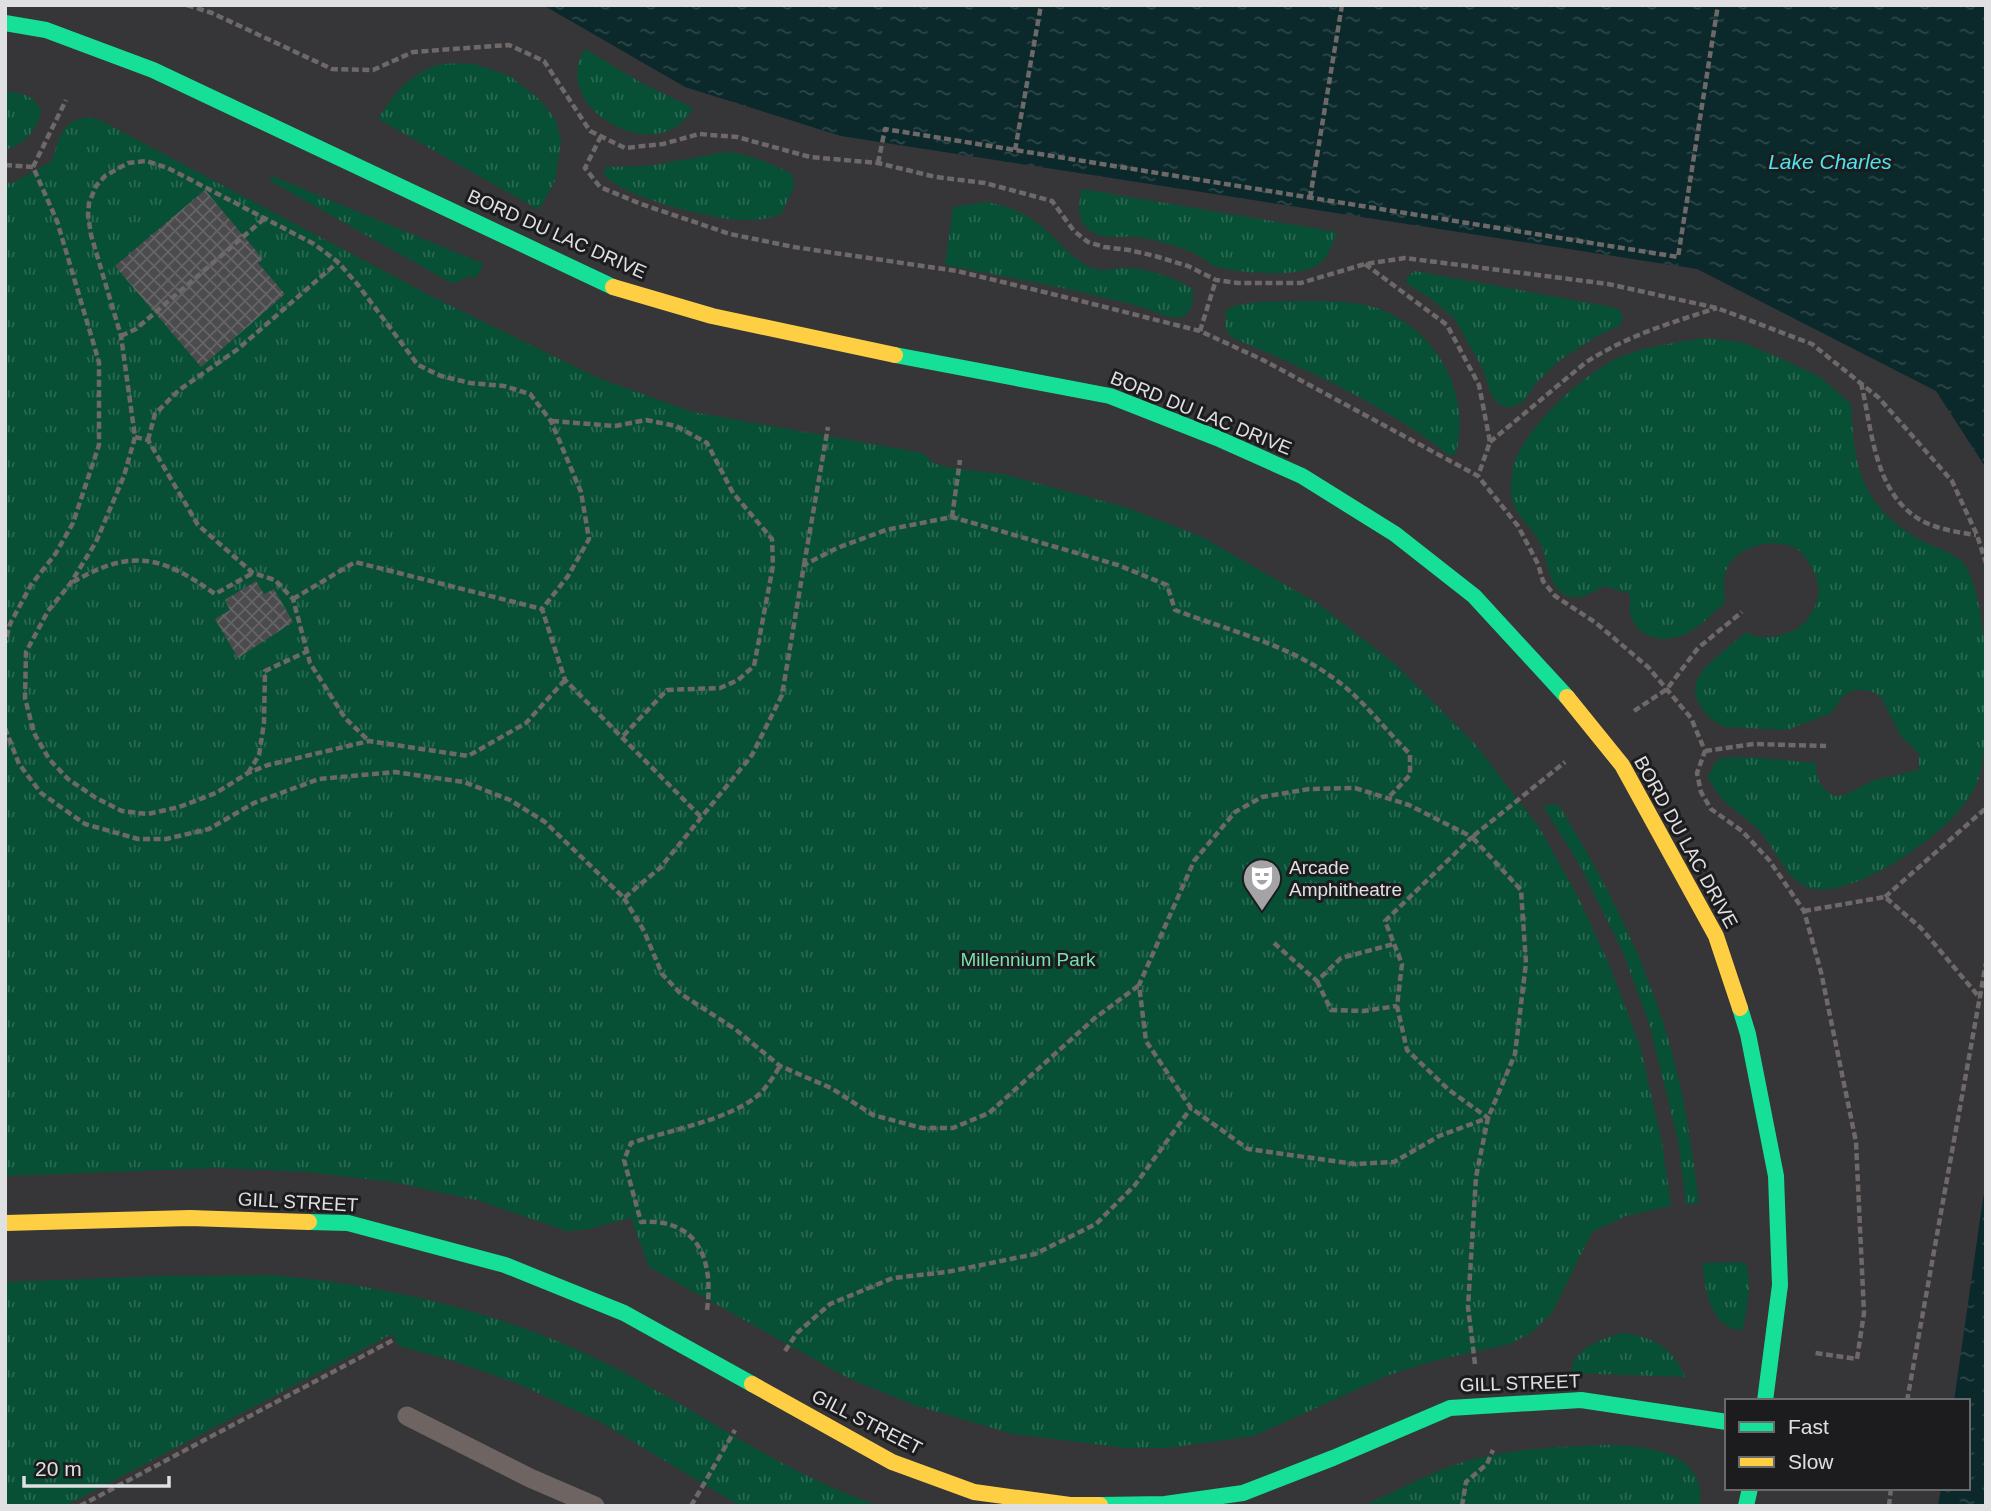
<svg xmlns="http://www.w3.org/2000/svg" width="1991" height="1511" font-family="Helvetica,sans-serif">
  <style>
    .grass { fill: url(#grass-tufts) }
    .water { fill: url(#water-ripples) }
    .building { fill: url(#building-cross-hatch) }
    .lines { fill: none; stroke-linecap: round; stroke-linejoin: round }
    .path { stroke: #6e6968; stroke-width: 4.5; stroke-dasharray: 7 3.5; stroke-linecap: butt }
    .lane { stroke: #6e6563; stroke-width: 19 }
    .fast { stroke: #16e098; stroke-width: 16 }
    .slow { stroke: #ffcf43; stroke-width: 16 }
    .labels { text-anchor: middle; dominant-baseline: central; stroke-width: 6; stroke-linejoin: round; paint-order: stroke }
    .street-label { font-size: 19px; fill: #e0dfe2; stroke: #1c1c1e }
    .poi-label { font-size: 19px; fill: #e0dfe2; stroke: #1c1c1e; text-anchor: start }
    .park-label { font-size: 19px; fill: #78e0ac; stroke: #1c1c1e }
    .water-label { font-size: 21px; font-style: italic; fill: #4fe2ed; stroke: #1c1c1e }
  </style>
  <defs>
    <pattern id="grass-tufts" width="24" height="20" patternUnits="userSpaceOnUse" patternTransform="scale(1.75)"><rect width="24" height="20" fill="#075035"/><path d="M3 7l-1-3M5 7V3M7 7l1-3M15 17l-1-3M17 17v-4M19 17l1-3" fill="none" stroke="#2b6952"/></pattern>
    <pattern id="water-ripples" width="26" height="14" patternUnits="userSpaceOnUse" patternTransform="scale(1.75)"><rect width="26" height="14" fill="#0b282b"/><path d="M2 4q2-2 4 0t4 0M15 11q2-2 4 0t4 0" fill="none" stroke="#2e4749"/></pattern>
    <pattern id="building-cross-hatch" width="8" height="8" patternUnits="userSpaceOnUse" patternTransform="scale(1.75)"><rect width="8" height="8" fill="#4b4a4c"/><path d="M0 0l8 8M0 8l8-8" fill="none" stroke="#656466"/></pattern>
  </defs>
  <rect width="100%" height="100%" fill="#363538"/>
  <!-- grass -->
  <g class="grass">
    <path d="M585 49 640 82 693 108C658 172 547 106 585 49Z"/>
    <path d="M475 64 510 76 539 99 556 120 561 141 555 181 539 210 378 119C392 96 409 75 435 66 447 62 463 64 475 64Z"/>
    <path d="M5 91C21 93 35 95 41 111 37 131 24 144 5 150Z"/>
    <path d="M88 117 100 120 429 295 598 378 693 412 923 453 933 463 947 467 1007 475 1128 508 1202 537 1317 603 1394 663 1475 744 1539 827 1578 897 1609 964 1640 1046 1662 1142 1671 1206 1626 1216 1592 1232 1552 1313 1531 1333 1510 1344 1437 1360 1389 1375 1254 1436 1167 1448H1126L1013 1434 914 1405 850 1379 649 1267 631 1218 585 1230 566 1231 480 1201 393 1182 307 1172 219 1168 5 1176V181L11 184 52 161C60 138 60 121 88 117Z"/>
    <path d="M726 152C751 155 771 163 793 175L794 187 781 214C769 219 757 220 743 220 715 220 620 197 604 174L605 167 649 166Z"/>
    <polygon points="272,176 484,264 476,278 469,276 453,284 272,182 269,179"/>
    <path d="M1082 189 1337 232C1333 242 1329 257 1319 264 1301 279 1236 273 1214 266 1208 263 1202 257 1196 254 1186 249 1172 245 1161 242 1152 239 1143 237 1134 237 1118 236 1096 241 1084 225 1077 215 1079 200 1082 189Z"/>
    <path d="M987 202C1010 206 1031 216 1048 232 1061 244 1073 260 1090 267 1101 272 1115 268 1127 268 1151 269 1172 277 1193 289 1193 298 1193 314 1182 317 1171 320 1152 310 1141 307 1077 289 1010 278 945 265L953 207Z"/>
    <polygon points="1415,271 1617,308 1623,316 1621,325 1597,336 1560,360 1537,382 1522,403 1510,408 1498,404 1490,392 1483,369 1454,318 1430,298 1406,283 1408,276"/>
    <path d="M1308 301C1337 301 1368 301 1393 315 1443 342 1470 398 1456 453L1450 456C1387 406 1305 368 1231 337L1225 328 1226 310 1237 305 1259 302Z"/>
    <path d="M1705 338 1741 342 1780 358 1820 377 1851 404C1854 465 1860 504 1917 538 1930 547 1953 551 1963 563 1991 598 1991 740 1978 781 1966 811 1931 839 1905 856 1883 871 1833 898 1807 887 1786 878 1776 851 1763 835 1752 821 1735 812 1723 800 1717 794 1713 785 1708 778 1711 771 1713 763 1720 759 1732 753 1798 762 1816 763 1816 779 1820 787 1834 796L1845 795 1874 780 1919 770V754L1900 735 1881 697 1871 691 1855 690 1844 695 1831 713 1787 730 1725 727 1712 720 1701 708 1695 694 1696 682 1705 667 1746 632C1760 641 1778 637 1792 631 1805 625 1810 617 1816 604 1821 591 1818 580 1812 568 1808 561 1803 552 1795 548 1774 537 1740 546 1728 566 1722 577 1724 592 1725 603 1713 613 1700 627 1686 634 1666 643 1638 640 1631 616 1629 608 1630 601 1630 594L1604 586C1597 589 1588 596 1580 597 1549 602 1549 561 1540 543 1532 526 1511 512 1511 492 1511 483 1512 468 1515 460 1531 423 1580 377 1616 359 1643 346 1675 343 1705 338Z"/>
    <path d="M1553 804 1558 805 1563 812C1603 877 1638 946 1662 1019 1682 1078 1691 1141 1699 1203L1686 1205 1678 1140 1649 1023 1622 950 1578 862 1544 808V806Z"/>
    <path d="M1739 1262 1746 1264C1753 1284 1746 1309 1743 1330 1711 1331 1703 1286 1703 1263Z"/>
    <path d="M271 1275C398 1286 524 1317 636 1379 718 1424 790 1476 880 1506H740L602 1423 521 1385 457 1362 399 1346 392 1334 65 1506H5V1282L164 1276Z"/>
    <path d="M1623 1333C1654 1337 1673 1348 1685 1377L1571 1373C1571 1348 1605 1338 1623 1333Z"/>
    <path d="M1615 1445C1653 1447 1707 1454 1700 1506H1363C1390 1494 1416 1480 1443 1469 1494 1449 1560 1446 1615 1445Z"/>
  </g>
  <!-- water -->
  <g class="water">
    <polygon points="543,5 1986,5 1986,468 1936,391 1697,269 841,136 685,87"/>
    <polygon points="1986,1178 1986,1506 1938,1506 1941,1488 1968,1488 1968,1401 1954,1401"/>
  </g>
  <!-- building -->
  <g class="building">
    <polygon points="205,190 263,259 258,263 285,294 201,367 115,266"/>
    <polygon points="256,581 264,594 274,589 293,622 238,658 215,619 230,610 225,600"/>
  </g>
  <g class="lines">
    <!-- path -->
    <g class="path">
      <polyline points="187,5 212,13 332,69 373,70 413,52 509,45 544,61 590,131 625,148 663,144 699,134 737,137 810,157 878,163 936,177 985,183 1052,201 1074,231 1088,242 1104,247 1129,250 1155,256 1188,266 1216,280 1238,283 1301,283 1365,264 1405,258 1608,284 1717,308 1812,344 1879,398 1952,481 1977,535 1986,563"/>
      <polyline points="601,136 585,168 600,187 641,204 730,234 794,247 957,271 1081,301 1200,331 1263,360 1478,476 1518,526 1538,564 1543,581 1555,596 1596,623 1648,667 1691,718 1705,751 1697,773 1701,792 1711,809 1742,831 1769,860 1804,911 1821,972 1856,1142 1864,1313 1857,1359 1815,1353"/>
      <polyline points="1015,150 1041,5"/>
      <polyline points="878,163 885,129 1678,257 1718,5"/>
      <polyline points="5,165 33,167 57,221 99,362 99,445 73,523 56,553 31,585 10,624 5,643"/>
      <polyline points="33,167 66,100"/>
      <polyline points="1310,198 1342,5"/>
      <polyline points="1365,264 1447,325 1479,385 1490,442 1478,476"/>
      <polyline points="1200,331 1216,280"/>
      <polyline points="121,336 136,329 265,218"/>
      <path d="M1861 383C1872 429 1874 492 1919 519 1935 529 1957 532 1976 535"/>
      <polyline points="552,421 615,426 646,420 676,426 707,443 733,493 772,539 773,566 754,666 738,680 720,688 667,690 622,737"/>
      <polyline points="135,437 148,440 198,525 253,573 275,580 293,599 310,663 345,718 369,741"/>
      <polyline points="148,440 155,414 179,390 238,349 338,262"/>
      <path d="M1490 442 1585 363C1626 336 1670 323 1717 308"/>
      <polyline points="952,517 960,460"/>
      <polyline points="804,565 828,427"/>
      <path d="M73 582C132 548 162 556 215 594L253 573"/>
      <polyline points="293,599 355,562 542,609"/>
      <polyline points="565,680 526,723 468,756 369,741 268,765 248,773 216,793 179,807 148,814 122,811 96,798 68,779 49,759 34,733 25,698 26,652 48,611 70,584 96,542 124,476 135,437 121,336 91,235 88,215 89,203 96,186 105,176 128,163 146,161 168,168 314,244 338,262 358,285 418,365 441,376 470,383 504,386 530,394 551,421 581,492 589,539 568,576 542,609 565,680 701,817"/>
      <polyline points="1634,711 1667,689 1698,648 1742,612"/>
      <path d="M5 728 19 764 41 793 85 824 138 839H166L209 829 254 803 319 779 395 772 464 782 510 800 545 822 624 898 660 868 752 755 782 695 804 565 837 548 886 530 952 517 1118 565 1167 585 1175 610C1227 630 1283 643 1329 675 1361 696 1383 728 1410 754V775L1389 797"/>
      <polyline points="1705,751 1754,744 1826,746"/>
      <polyline points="248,773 259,755 264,723 265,671 308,651"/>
      <polygon points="1355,788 1409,805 1472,837 1385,921 1402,964 1397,1006 1407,1050 1449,1090 1488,1118 1439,1136 1394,1162 1355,1164 1248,1149 1191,1108 1146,1041 1139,985 1194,861 1235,812 1262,797 1309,789"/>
      <polyline points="1885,897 1986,808"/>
      <polyline points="624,898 644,931 662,974 681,994 735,1029 780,1066 831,1088 873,1115 922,1128 953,1128 989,1113 1095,1018 1138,986"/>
      <polyline points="1804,911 1885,897 1921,928 1980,998"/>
      <polyline points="1274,943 1317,981 1341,958 1394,944"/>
      <polyline points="1317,981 1331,1010 1363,1011 1397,1006"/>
      <path d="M707 1310C714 1260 698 1218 641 1222L624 1160 631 1143C667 1131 727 1120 756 1097 766 1089 774 1076 780 1066"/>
      <polyline points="785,1351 797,1333 830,1304 893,1278 947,1272 1035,1254 1096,1224 1135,1185 1191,1108"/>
      <polyline points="1475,1364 1468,1307 1476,1177 1488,1118 1515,1054 1526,963 1521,890 1472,837 1565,762"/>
      <polyline points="1907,1401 1986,963"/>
      <polyline points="80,1506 393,1340"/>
      <polyline points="691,1506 735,1430"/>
      <polyline points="1462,1506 1466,1482 1487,1464 1493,1450"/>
      <polyline points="1889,1506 1891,1488"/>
    </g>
    <!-- lane -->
    <polyline class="lane" points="407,1416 530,1478 595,1506"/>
    <!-- fast -->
    <g class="fast">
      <polyline points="5,23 46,30 153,70 613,287"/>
      <polyline points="895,355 1110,396 1217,438 1302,476 1395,534 1474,596 1567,697"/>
      <polyline points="1740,1008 1748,1034 1776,1176 1780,1285 1765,1401"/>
      <polyline points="309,1222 348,1223 505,1265 624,1313 752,1384"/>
      <polyline points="1100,1505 1165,1504 1243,1493 1333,1458 1450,1408 1581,1400 1727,1422"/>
      <polyline points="1746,1506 1750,1488"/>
    </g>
    <!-- slow -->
    <g class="slow">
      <polyline points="613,287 712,316 895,355"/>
      <polyline points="1567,697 1622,765 1716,936 1740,1008"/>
      <polyline points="5,1223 190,1218 309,1222"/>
      <polyline points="752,1384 892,1462 974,1492 1070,1505 1100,1505"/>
    </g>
  </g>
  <!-- icons -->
  <defs>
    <g id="theatre-pin" transform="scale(2.0125)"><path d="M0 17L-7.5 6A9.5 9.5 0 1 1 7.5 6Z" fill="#a4a4a6" stroke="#1c1c1e"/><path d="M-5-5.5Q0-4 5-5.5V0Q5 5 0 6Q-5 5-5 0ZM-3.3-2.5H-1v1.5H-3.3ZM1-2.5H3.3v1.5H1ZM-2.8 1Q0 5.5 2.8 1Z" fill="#fff"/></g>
  </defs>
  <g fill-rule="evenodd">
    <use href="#theatre-pin" x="1262" y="878"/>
  </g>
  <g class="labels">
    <!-- street labels -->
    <g class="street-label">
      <text transform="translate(557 234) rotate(24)">BORD DU LAC DRIVE</text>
      <text transform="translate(1201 413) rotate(22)">BORD DU LAC DRIVE</text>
      <text transform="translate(1686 842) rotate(61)">BORD DU LAC DRIVE</text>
      <text transform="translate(298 1202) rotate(3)">GILL STREET</text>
      <text transform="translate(1520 1383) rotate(-2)">GILL STREET</text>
      <text transform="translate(867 1422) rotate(27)">GILL STREET</text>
    </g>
    <!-- poi labels -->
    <g class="poi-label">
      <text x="1289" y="867">Arcade<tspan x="1289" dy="22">Amphitheatre</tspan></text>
    </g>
    <!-- park labels -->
    <g class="park-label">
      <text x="1028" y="959">Millennium Park</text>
    </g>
    <!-- water labels -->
    <g class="water-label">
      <text x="1830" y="161">Lake Charles</text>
    </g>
  </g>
  <!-- border -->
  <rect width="1991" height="1511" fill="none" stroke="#e0dfe2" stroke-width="14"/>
  <!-- legend -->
  <rect x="1725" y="1399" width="245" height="91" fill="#1c1c1e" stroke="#6a6a6c" stroke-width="2"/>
  <rect x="1739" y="1422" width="35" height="10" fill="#16e098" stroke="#6a6a6c" stroke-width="2"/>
  <text x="1788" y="1434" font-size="21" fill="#e0dfe2">Fast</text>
  <rect x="1739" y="1457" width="35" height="10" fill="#ffcf43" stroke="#6a6a6c" stroke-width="2"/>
  <text x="1788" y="1469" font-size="21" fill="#e0dfe2">Slow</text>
  <!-- scale -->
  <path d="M24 1476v10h145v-10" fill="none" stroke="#e0dfe2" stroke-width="3.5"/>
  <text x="35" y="1476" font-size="21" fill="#e0dfe2" stroke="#1c1c1e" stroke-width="5" paint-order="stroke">20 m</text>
</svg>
